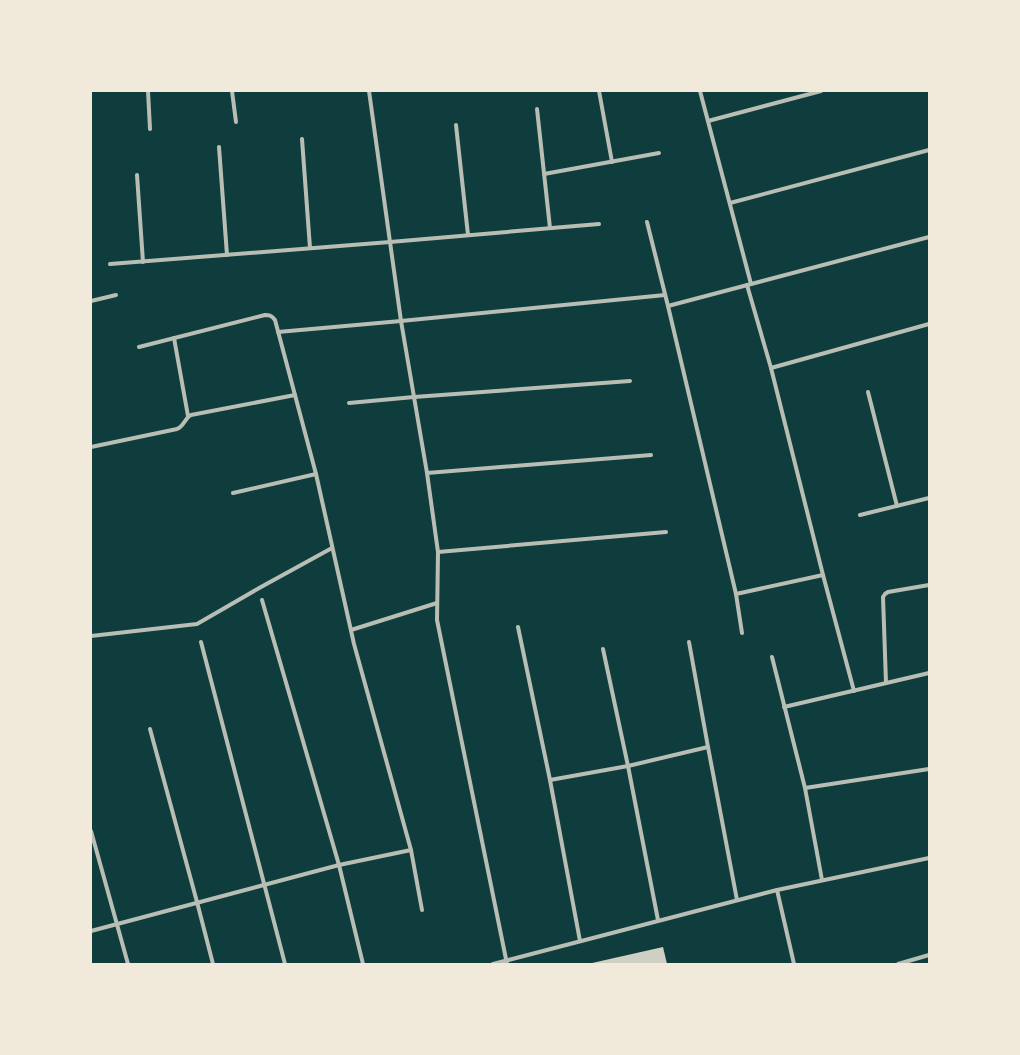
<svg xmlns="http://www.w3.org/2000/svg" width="1020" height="1055" font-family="'DejaVu Sans',sans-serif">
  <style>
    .building { fill: #cfcfc3 }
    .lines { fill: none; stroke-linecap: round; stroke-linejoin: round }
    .minor { stroke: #b8beb3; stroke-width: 4 }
  </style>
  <rect width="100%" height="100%" fill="#0f3d3e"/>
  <!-- building -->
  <polygon class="building" points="663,947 667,964 592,964 592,963"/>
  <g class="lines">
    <!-- minor -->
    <g class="minor">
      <polyline points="148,91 150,129"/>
      <polyline points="232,91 236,122"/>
      <polyline points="369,91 401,321 427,473 438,552 437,620 507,964"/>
      <polyline points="599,91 612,162"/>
      <polyline points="700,91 751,284"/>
      <polyline points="537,109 550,228"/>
      <polyline points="708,121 821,91"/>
      <polyline points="456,125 468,235"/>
      <polyline points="302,139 310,248"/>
      <polyline points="219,147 227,255"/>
      <polyline points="544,174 659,153"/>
      <polyline points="137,175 143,262"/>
      <polyline points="730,203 929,150"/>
      <polyline points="647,222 668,306 736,594 742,633"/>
      <polyline points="110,264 390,242 599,224"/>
      <polyline points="747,285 771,368 823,575 854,691"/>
      <polyline points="91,301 116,295"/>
      <polyline points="668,306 929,237"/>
      <polyline points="278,332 401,321 665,295"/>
      <polyline points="174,338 188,416"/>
      <path d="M139 347 265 315C270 315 272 316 275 320L316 474 354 644 411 850 422 910"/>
      <polyline points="771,368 929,324"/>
      <polyline points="868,392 897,506"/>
      <polyline points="349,403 414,397 630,381"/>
      <path d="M91 447 177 429C184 426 185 418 191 415L295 395"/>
      <polyline points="427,473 651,455"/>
      <polyline points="233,493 316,474"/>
      <polyline points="860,515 929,498"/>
      <polyline points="438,552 666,532"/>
      <polyline points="736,594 823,575"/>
      <polyline points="262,600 339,865 363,964"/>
      <polyline points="518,627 550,780 580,941"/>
      <polyline points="351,630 437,603"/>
      <polyline points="91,636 197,624 261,587 332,548"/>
      <polyline points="201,642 285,964"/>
      <polyline points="689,642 708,747 737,900"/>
      <polyline points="603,649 628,766 658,920"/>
      <polyline points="772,657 805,788 822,880"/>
      <polyline points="886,683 883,597 885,594 888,592 929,585"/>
      <polyline points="784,707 929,673"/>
      <polyline points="150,729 197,902 213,964"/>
      <polyline points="550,780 628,766 708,747"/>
      <polyline points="805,788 929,769"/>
      <polyline points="91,831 128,964"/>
      <polyline points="777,890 794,964"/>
      <polyline points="91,931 339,865 411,850"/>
      <polyline points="493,964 777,890 929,858"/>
      <polyline points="898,964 929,955"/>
    </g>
  </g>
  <!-- border -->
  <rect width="1020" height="1055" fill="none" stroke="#f1e9da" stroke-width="184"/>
</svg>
